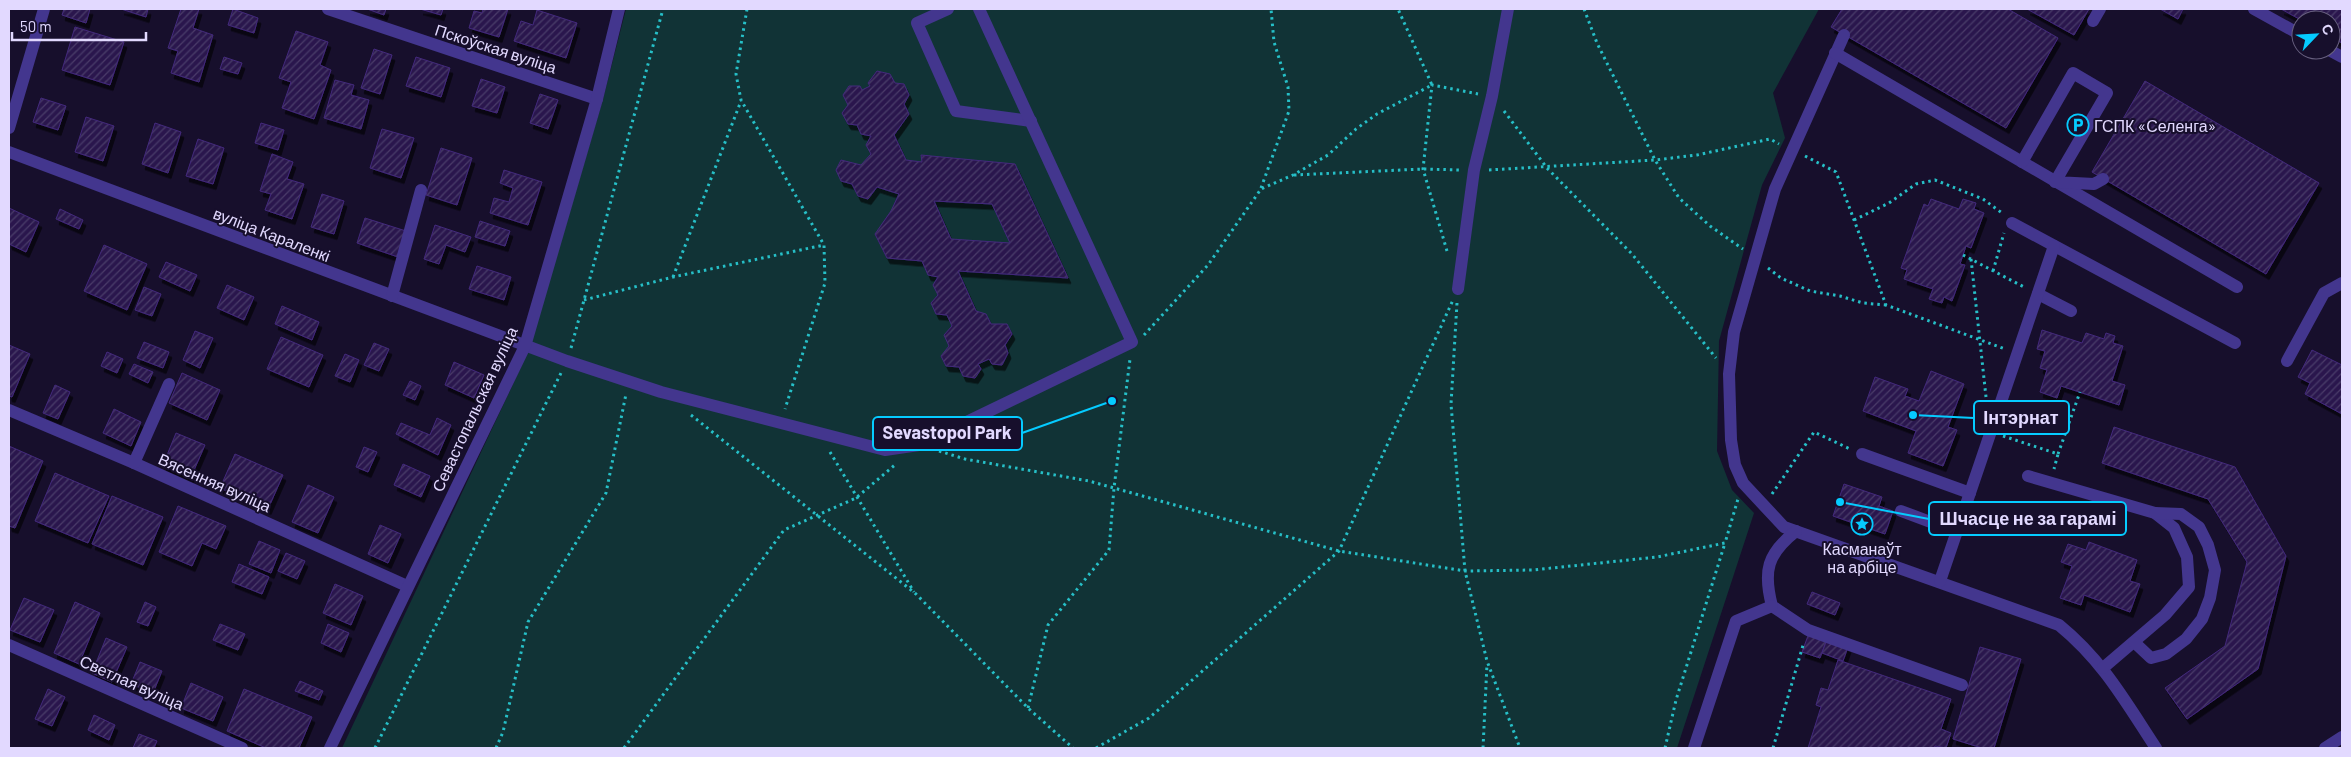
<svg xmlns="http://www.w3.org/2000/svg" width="2351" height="757" font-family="Barlow,sans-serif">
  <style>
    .park { fill: #113336 }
    .building { fill: url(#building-hatch); stroke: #43297c; fill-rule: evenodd; filter: url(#shadow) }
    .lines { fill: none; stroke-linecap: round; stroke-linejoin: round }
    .path { stroke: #26bfc7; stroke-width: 3; stroke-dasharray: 2.5 4; stroke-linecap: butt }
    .minor { stroke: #43368e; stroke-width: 12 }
    .labels { text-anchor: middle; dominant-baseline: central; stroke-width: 4; stroke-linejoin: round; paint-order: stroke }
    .street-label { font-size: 16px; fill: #e2d9ff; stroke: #170f2c }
    .poi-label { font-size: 16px; fill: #e2d9ff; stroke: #170f2c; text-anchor: start }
    .leader { fill: none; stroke: #05cbff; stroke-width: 2 }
    .callout-dot { fill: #05cbff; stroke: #170f2c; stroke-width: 2 }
    .callout { fill: #170f2c; stroke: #05cbff; stroke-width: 2 }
    .callout-label { font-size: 18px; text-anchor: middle; font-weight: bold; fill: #e2d9ff }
  </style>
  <defs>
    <pattern id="building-hatch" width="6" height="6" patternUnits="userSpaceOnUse" patternTransform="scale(1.25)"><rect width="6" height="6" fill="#2a194e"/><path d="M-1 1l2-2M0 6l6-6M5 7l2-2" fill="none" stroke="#493a69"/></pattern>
    <filter id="shadow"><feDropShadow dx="3" dy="5.5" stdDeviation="0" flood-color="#0009"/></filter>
  </defs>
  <rect width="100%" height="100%" fill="#170f2c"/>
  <!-- park -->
  <polygon class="park" points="626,9 1819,9 1773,93 1785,138 1762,185 1719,341 1717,451 1732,490 1754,513 1677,748 342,748 529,350 603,99"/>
  <!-- building -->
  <g class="building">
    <polygon points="64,9 90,9 86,23 62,15"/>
    <polygon points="121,9 148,9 146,17"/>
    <polygon points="181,9 199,9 193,28 213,35 199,82 171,73 178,51 168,48"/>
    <polygon points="233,9 258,18 254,33 228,25"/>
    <polygon points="367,9 386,9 384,15"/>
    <polygon points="420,9 443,9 441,15"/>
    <polygon points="483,9 508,9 499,37 469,28 474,11 482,13"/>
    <polygon points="1842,9 2008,9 2058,38 2006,128 1831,27"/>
    <polygon points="2027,9 2089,9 2074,35"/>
    <polygon points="2160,9 2183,9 2178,19"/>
    <polygon points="2281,9 2342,9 2342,43 2331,37 2331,20 2301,20"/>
    <polygon points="537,10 577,23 566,58 514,41 521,21 533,25"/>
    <polygon points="75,27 124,42 110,85 62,70"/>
    <polygon points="296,31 328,42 320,65 331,70 314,119 282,108 291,82 279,78"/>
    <polygon points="374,49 392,55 380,94 361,88"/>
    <polygon points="224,57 242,63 238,74 220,69"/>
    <polygon points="416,57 450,68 441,97 406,86"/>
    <path d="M877 71 890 74 895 83 904 84 909 95 904 104 909 114 894 135 906 160 922 162 921 155 1015 164 1068 278 958 271 976 311 986 314 991 324H1007L1012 334 1005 345 1008 353 1002 365 992 364 989 359 978 364 981 369 975 378 963 376 959 367 946 366 941 356 949 346 944 335 952 326 947 315 936 314 931 303 938 295 933 285 938 277 928 275 922 261 887 258 875 234 891 211 899 194 877 187 868 199 858 196 852 184 841 181 836 170 841 160 861 165 871 154 866 145 871 136 861 134 857 125 848 124 842 113 848 105 843 95 849 86H860L862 90 870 86 868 83ZM934 201 992 204 1010 243 951 239Z"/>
    <polygon points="481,79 505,87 497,113 472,106"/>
    <polygon points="335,80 354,85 351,95 369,100 361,129 324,118"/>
    <polygon points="2145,81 2319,183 2266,274 2092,172"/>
    <polygon points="540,94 558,100 548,129 530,123"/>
    <polygon points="41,98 66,106 58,130 33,122"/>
    <polygon points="86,117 114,126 103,161 75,152"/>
    <polygon points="155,123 181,132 168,173 142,164"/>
    <polygon points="261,123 284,130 278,150 255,143"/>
    <polygon points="382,129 414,138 401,178 370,168"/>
    <polygon points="198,139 224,148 213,184 186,176"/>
    <polygon points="441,148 472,158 457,205 426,195"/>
    <polygon points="272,154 293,162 287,179 304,184 292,219 265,210 271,194 260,191"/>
    <polygon points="504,170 542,182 528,225 490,213 494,198 509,202 513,188 500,183"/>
    <polygon points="322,194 344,201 334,234 311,227"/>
    <polygon points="1931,199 1959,209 1963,199 1976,203 1974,209 1984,213 1971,248 1966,246 1960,264 1965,265 1952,301 1944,297 1942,303 1929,299 1933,289 1904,279 1907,270 1901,268 1924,204 1928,206"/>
    <polygon points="9,208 39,222 26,252 9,244"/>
    <polygon points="60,209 83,220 79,229 56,219"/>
    <polygon points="365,218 406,231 398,257 357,243"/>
    <polygon points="480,221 510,231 505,246 475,237"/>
    <polygon points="435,225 471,237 465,252 446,245 439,264 424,259"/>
    <polygon points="104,245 147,264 127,310 84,291"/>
    <polygon points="166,262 197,275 190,291 159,277"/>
    <polygon points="477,266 511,277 504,300 469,289"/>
    <polygon points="227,285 254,297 244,320 217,308"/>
    <polygon points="144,287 161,294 152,316 135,310"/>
    <polygon points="282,306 319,322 312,340 275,324"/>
    <polygon points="2042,330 2082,343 2086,333 2104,339 2106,333 2115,336 2113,343 2123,346 2112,381 2125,385 2119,405 2061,386 2057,398 2040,392 2047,370 2040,368 2045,351 2037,349"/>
    <polygon points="195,331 213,338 200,368 183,360"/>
    <polygon points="281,337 323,355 309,387 267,369"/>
    <polygon points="144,342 169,352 163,368 137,358"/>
    <polygon points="374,343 389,349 379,371 364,365"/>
    <polygon points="9,345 30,354 12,397 9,396"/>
    <polygon points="2312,350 2342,365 2342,414 2305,394 2310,383 2298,377"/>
    <polygon points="107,352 123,359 117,373 101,366"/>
    <polygon points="345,354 359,360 350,382 335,376"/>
    <polygon points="454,362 484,375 474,398 445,385"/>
    <polygon points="134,364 153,372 148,383 129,374"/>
    <polygon points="1931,371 1964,384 1948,427 1957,430 1943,466 1908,453 1916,431 1863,411 1875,377 1908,389 1905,396 1919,401"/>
    <polygon points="182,373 220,390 207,420 169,403"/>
    <polygon points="410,381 421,386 415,400 403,395"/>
    <polygon points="55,385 70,392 58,419 43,413"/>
    <polygon points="114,409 141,422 131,446 103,433"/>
    <polygon points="437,418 451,425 438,455 396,434 401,423 430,435"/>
    <polygon points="2114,427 2235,467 2286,556 2258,669 2187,719 2165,688 2225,646 2247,562 2208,499 2102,463"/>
    <polygon points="176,433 205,445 191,477 163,465"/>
    <polygon points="9,446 43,461 15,528 9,526"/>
    <polygon points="364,447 377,452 368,472 356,467"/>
    <polygon points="235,454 283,475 268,509 220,488"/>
    <polygon points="403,464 430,476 421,497 394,485"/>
    <polygon points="55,473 109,496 88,543 35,521"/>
    <polygon points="1844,484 1882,497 1879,506 1893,511 1885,534 1833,516"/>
    <polygon points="308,485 334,497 318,533 292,522"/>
    <polygon points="112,496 163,517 143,565 92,544"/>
    <polygon points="178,506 226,526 216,549 202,543 192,566 159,552"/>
    <polygon points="380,525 401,534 388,563 368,554"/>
    <polygon points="259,541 280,550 271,573 249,564"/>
    <polygon points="2089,542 2137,560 2130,581 2140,584 2130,612 2084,595 2081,605 2060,598 2072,566 2061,562 2068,544 2086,550"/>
    <polygon points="286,553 305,561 297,579 278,571"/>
    <polygon points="239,564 269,577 262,594 232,582"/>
    <polygon points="335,584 363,596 351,625 323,613"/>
    <polygon points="1812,592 1840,603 1835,615 1807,604"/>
    <polygon points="24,598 54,610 40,642 10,630"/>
    <polygon points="75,602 100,613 79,664 54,653"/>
    <polygon points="145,602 156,607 148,626 137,622"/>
    <polygon points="220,624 245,634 238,650 213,640"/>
    <polygon points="328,624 349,633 341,652 321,643"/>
    <polygon points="1809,633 1827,639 1820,658 1802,652"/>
    <polygon points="106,638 127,647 112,682 92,673"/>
    <polygon points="1827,639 1848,647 1843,661 1822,653"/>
    <polygon points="1980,647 2021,659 1994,748 1982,748 1953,739"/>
    <polygon points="1838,660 1951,699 1941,729 1951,733 1946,748 1935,746 1934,748 1808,748 1821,707 1816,705 1821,688 1828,690"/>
    <polygon points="140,662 162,671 153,693 131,684"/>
    <polygon points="300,681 323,691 319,700 295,691"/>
    <polygon points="191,683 223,697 213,721 181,708"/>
    <polygon points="48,689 65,697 52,726 35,719"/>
    <polygon points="244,689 312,717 299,748 266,748 227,731"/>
    <polygon points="94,715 115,725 109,740 88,730"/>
    <polygon points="139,734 157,741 154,748 133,748"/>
  </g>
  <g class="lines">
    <!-- path -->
    <g class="path">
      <polyline points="747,9 736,74 741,100 824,245 825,283 785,409"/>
      <polyline points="1584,9 1597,43 1655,160 1679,198 1710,226 1743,249"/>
      <polyline points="1504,111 1547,168 1632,254 1716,358"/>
      <polyline points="1805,156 1836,172 1886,305 2005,349"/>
      <polyline points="1489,170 1655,160 1697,155 1770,139 1779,144"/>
      <polyline points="1294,175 1423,169 1460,170"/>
      <polyline points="1261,188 1289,111 1288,87 1274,42 1271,9"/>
      <polyline points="1854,220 1889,203 1916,184 1935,180 1983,199 2002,213"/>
      <polyline points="1447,251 1423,169 1432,85 1478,94"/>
      <polyline points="1963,255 2024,287"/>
      <polyline points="1971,259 1986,397"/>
      <polyline points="1768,268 1781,278 1810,291 1840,296 1863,303 1886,305"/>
      <polyline points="1993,271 2004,233"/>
      <polyline points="673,277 741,101"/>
      <polyline points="584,300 673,277 824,245"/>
      <polyline points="1457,303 1451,404 1465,571 1487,661 1520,748"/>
      <polyline points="1144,335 1208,265 1261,189 1293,175 1328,155 1356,129 1377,114 1432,85 1398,9"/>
      <polyline points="571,348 663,9"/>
      <polyline points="691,415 916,594 1028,708 1073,748"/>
      <polyline points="2003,436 2058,454 2054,469"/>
      <polyline points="939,451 965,459 1089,481 1339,551 1465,571 1533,570 1657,557 1725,543 1738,499"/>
      <polyline points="830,452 914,592"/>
      <polyline points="2058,454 2080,392"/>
      <polyline points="1772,494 1814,432 1850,449"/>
      <polyline points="1028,708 1048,625 1109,550 1114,488 1130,359"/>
      <polyline points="375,748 561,373"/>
      <polyline points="496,748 503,732 528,622 606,493 626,394"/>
      <polyline points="624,748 784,530 856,498 896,464"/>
      <polyline points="1096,748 1149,718 1339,551 1453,300"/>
      <polyline points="1483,748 1487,664"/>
      <polyline points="1665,748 1676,700 1725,543"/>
      <polyline points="1773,748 1804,642"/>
    </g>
    <!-- minor -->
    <g class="minor">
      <polyline points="328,9 597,99"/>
      <polyline points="948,9 917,23 956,111 1031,121"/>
      <polyline points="2254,9 2301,35"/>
      <polyline points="2093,21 2100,9"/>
      <path d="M1844 35 1775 189 1734 332 1729 374 1731 440 1735 465 1743 483 1784 527 2059 625C2103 661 2125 701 2156 748"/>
      <polyline points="2329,50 2342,57"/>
      <polyline points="1835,53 2237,287"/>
      <polyline points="9,128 44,9"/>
      <polyline points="9,152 567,361 661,392 885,450 919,445 1132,342 979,9"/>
      <polyline points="2022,162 2073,73 2107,93 2055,182 2094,184 2103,179"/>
      <polyline points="2012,223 2235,343"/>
      <polyline points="1458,289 1474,170 1492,96 1508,9"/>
      <polyline points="2038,294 2071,311"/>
      <polyline points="392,296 421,190"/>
      <polyline points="2287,361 2324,293 2342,283"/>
      <polyline points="9,410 134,463 407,586"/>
      <polyline points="1862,454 1970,493"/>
      <polyline points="134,463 169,384"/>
      <polyline points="2028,476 2155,513 2174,528 2187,557 2189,587 2165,615 2103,668"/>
      <polyline points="1901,511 1957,532"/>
      <path d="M1796 531C1767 554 1763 571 1772 606L1808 630 1962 685"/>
      <polyline points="1940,581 2054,246"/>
      <polyline points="2134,642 2151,658 2166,654 2186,639 2202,619 2210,598 2215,570 2208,545 2199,527 2181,514 2155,513"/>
      <polyline points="9,645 242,748"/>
      <polyline points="330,748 525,346 597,99 619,9"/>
      <polyline points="1694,748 1736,621 1772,606"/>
      <polyline points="2325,748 2342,737"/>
    </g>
  </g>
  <!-- icons -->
  <defs>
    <g id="parking-ring" transform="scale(1.125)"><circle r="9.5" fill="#170f2c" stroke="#05cbff" stroke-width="1.5"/><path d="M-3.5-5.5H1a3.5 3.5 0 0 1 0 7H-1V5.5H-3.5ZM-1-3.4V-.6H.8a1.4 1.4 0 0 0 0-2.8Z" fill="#05cbff"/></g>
    <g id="sight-ring" transform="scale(1.125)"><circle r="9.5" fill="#170f2c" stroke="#05cbff" stroke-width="1.5"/><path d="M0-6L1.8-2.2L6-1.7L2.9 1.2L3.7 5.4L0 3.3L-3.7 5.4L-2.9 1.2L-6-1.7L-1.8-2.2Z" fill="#05cbff"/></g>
  </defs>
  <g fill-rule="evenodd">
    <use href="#parking-ring" x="2078" y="125"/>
    <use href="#sight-ring" x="1862" y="524"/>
  </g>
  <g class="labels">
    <!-- street labels -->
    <g class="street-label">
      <text transform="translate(496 48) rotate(18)">Пскоўская вуліца</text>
      <text transform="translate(272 234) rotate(21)">вуліца Караленкі</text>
      <text transform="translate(474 409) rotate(-65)">Севастопальская вуліца</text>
      <text transform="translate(215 482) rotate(24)">Вясенняя вуліца</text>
      <text transform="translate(132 682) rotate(24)">Светлая вуліца</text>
    </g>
    <!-- poi labels -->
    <g class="poi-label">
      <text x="2094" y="125">ГСПК «Селенга»</text>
      <text x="1862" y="548" text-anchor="middle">Касманаўт<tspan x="1862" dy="18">на арбіце</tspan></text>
    </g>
  </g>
  <!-- callouts -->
  <path class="leader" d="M1913 415L1974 418M1112 401L1022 433M1840 502L1929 519"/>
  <g class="callout-dot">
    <circle cx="1913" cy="415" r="5"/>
    <circle cx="1112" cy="401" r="5"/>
    <circle cx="1840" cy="502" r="5"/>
  </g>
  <g class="callout">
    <rect x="1974" y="401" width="95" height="33" rx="5"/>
    <rect x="873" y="417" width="149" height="33" rx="5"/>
    <rect x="1929" y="502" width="197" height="33" rx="5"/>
  </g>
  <g class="callout-label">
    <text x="2021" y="424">Інтэрнат</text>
    <text x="947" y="439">Sevastopol Park</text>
    <text x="2028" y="525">Шчасце не за гарамі</text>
  </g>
  <!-- border -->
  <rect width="2351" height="757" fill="none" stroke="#e2d9ff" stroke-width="20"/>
  <!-- north arrow -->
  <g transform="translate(2316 35) rotate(65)"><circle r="24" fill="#170f2c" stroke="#686080"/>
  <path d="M0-4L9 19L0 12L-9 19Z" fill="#05cbff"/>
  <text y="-8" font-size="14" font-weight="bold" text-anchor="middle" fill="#e2d9ff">С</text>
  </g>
  <!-- scale -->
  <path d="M12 32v8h134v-8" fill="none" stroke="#e2d9ff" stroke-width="2.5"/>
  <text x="20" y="32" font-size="15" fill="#e2d9ff" stroke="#170f2c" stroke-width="4" paint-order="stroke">50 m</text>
</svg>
